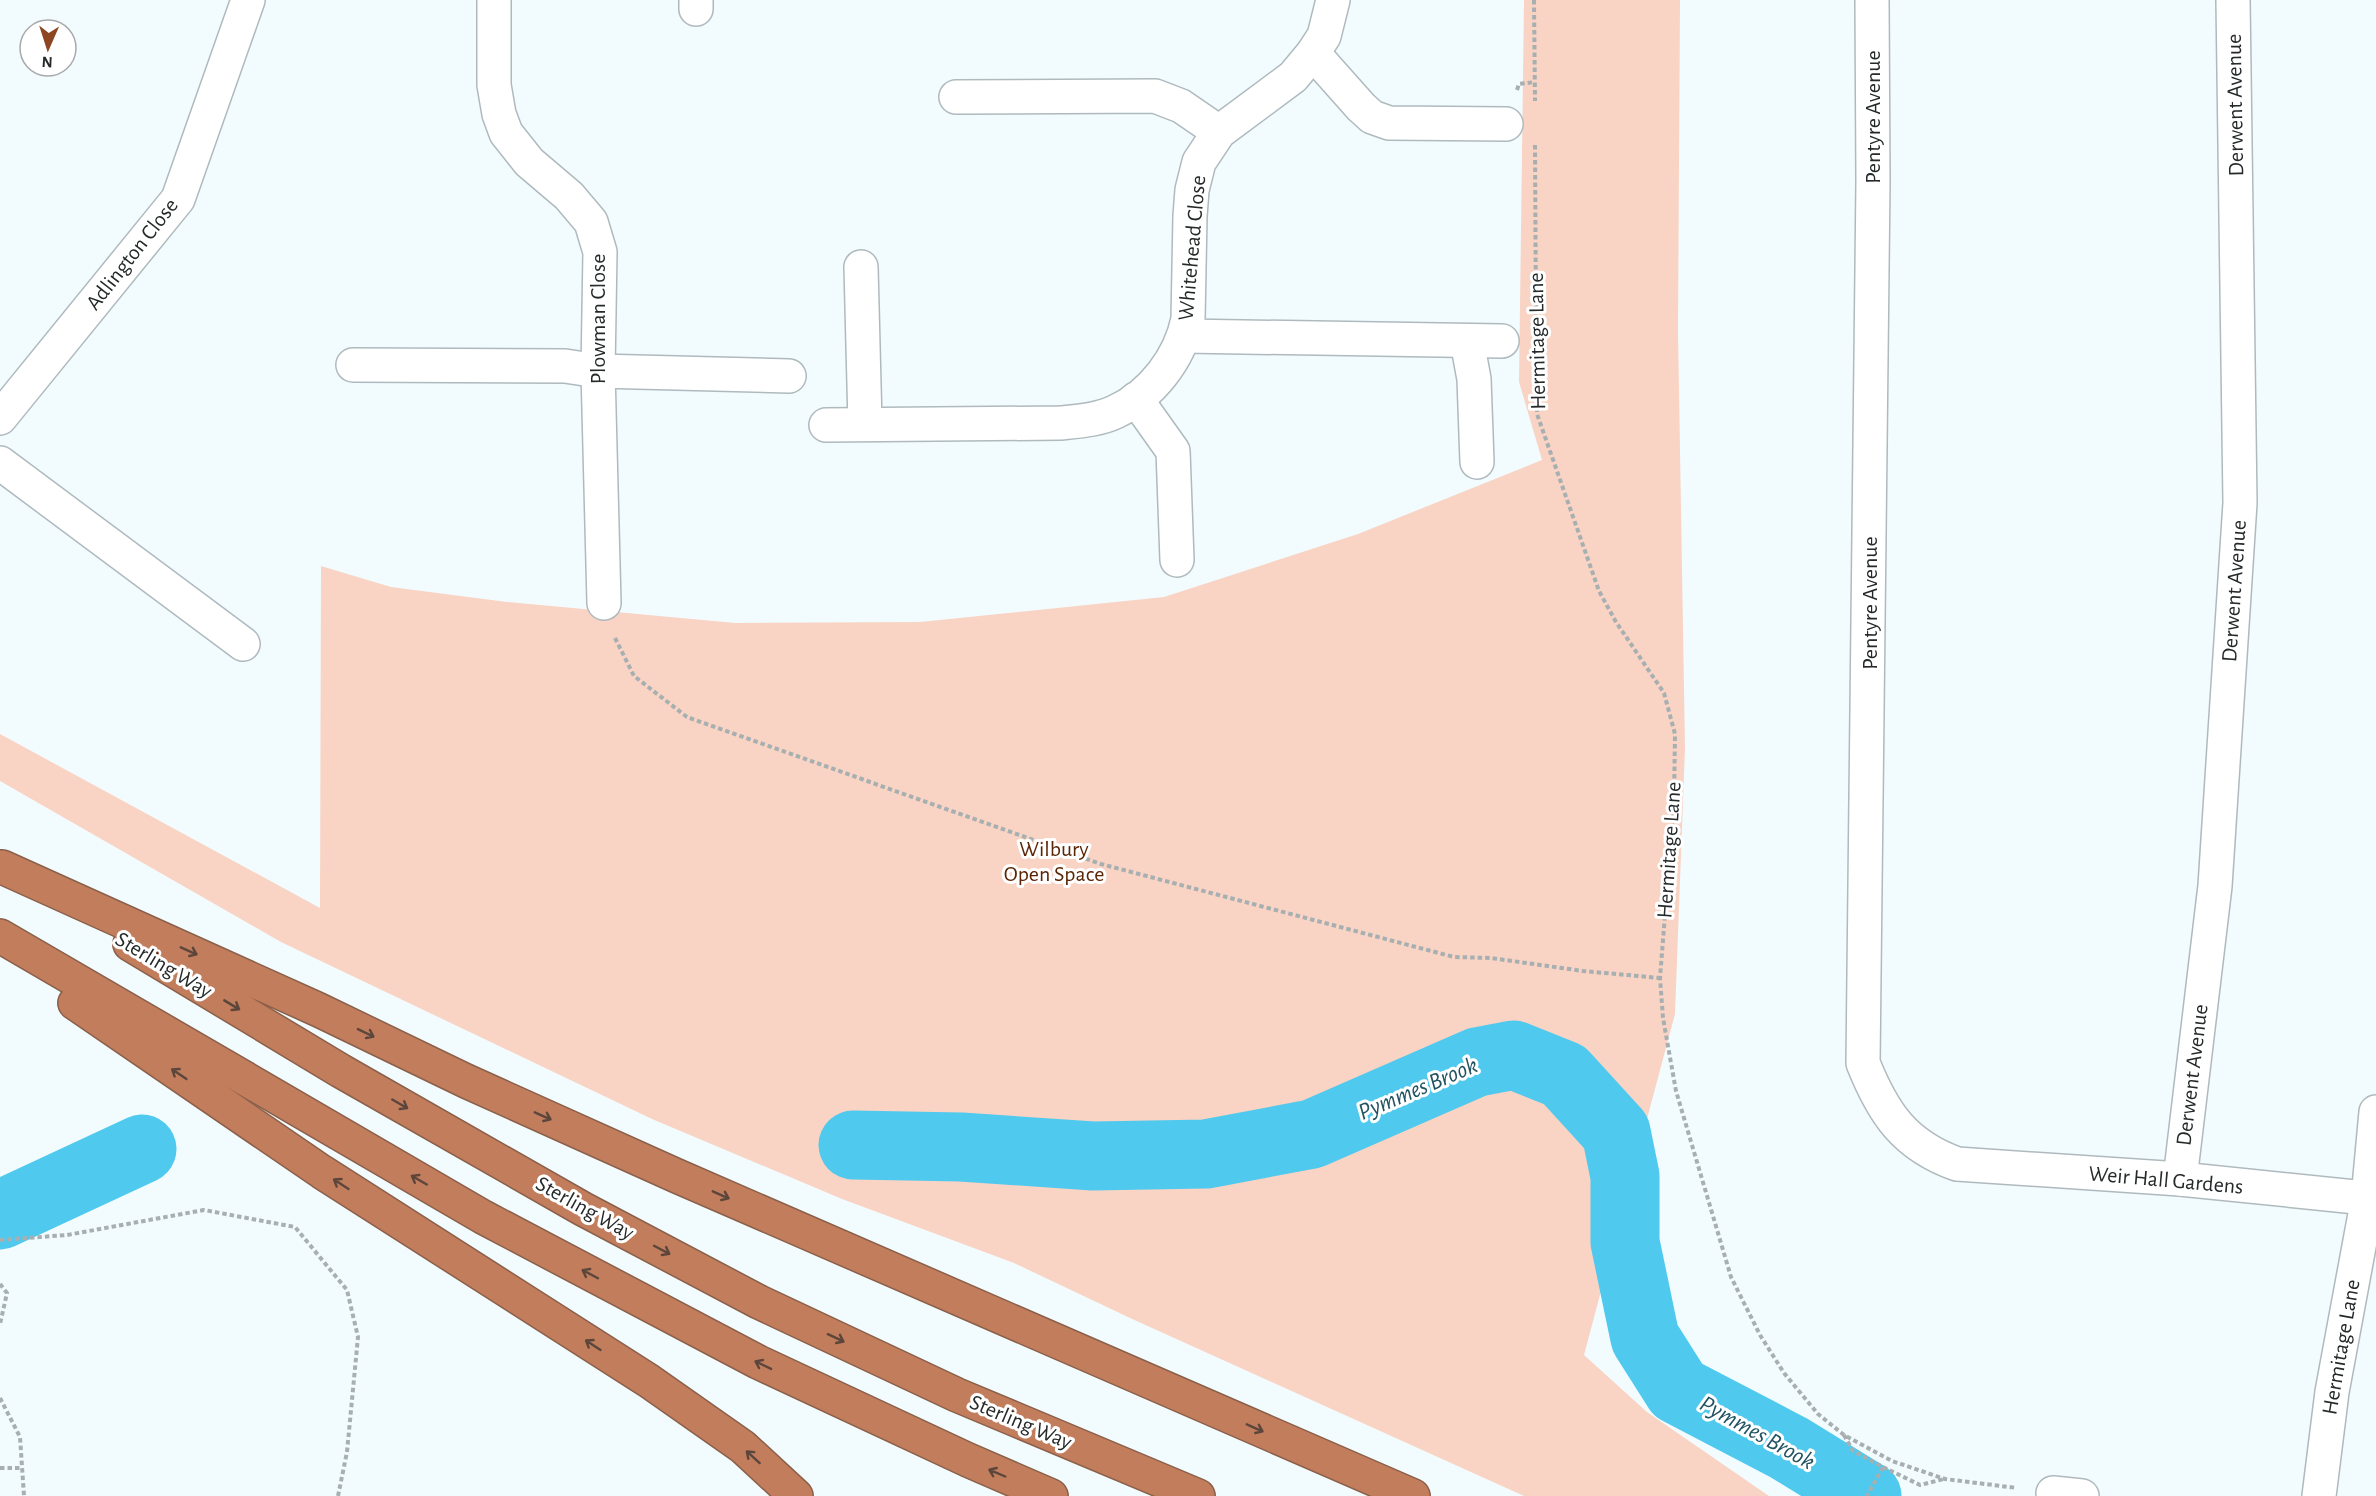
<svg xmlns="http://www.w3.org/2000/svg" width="2376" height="1496" font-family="'Alegreya Sans',sans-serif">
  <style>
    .green { fill: #f9d4c4 }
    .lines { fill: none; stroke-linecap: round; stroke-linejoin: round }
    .river { stroke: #50c9ee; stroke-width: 69 }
    .minor-casing { stroke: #afbabe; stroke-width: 36 }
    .highway-casing { stroke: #8b604a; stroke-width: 36 }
    .path { stroke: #a7afb1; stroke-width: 4; stroke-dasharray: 4.5 3; stroke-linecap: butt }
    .minor { stroke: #fff; stroke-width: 33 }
    .highway { stroke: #c27d5c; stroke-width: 33 }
    .oneway { stroke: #5c463c }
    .labels { text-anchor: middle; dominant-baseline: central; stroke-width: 6; stroke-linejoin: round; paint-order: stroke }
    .street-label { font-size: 22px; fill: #25292a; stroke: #fff }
    .park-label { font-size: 22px; fill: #5a2505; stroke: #fff }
    .water-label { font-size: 24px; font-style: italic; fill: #215363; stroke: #fff }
  </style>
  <rect width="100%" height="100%" fill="#f2fcff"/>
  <!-- green -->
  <polygon class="green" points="1524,0 1680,0 1678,331 1685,748 1675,1014 1584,1355 1647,1412 1769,1496 1524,1496 1130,1318 1014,1263 842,1199 652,1119 281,942 0,781 0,734 320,908 321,566 391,587 507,602 735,623 920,622 1164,597 1358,534 1542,460 1519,382"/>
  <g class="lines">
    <!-- river -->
    <g class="river">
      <polyline points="853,1145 961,1147 1093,1156 1206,1154 1312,1134 1477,1062 1514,1055 1564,1075 1616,1132 1625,1176 1625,1242 1645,1338 1678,1390 1789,1448 1867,1496"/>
      <polyline points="0,1215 142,1149"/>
    </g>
    <!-- minor casing -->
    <g class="minor-casing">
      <g id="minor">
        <polyline points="494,0 494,85 499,114 506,133 529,162 569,196 591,222 600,252 598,371 604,603"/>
        <path d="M1872 0 1873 181 1863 1063C1883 1113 1904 1145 1957 1164L2180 1179 2376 1199"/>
        <polyline points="696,9 696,0"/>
        <polyline points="1313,53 1361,107 1372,117 1389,123 1506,124"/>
        <polyline points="956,97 1155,96 1181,106 1219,132"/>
        <polyline points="861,267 865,424"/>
        <polyline points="1184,336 1502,341"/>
        <polyline points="1467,341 1474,379 1477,462"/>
        <polyline points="353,365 565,366 598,371 789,376"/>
        <polyline points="1136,399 1173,451 1177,560"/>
        <polyline points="0,418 178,199 248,0"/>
        <path d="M826 425 1060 423C1079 421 1098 420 1115 412 1152 395 1180 358 1188 319L1190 216 1192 190 1199 162 1219 132 1293 77 1313 53 1324 36 1333 0"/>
        <polyline points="0,463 243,644"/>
        <polyline points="2180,1179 2215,886 2240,503 2233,0"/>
        <polyline points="2053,1493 2082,1496"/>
        <polyline points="2319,1496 2332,1392 2368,1198 2376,1112"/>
      </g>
    </g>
    <!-- highway casing -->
    <g class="highway-casing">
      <g id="highway">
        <polyline points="2,867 319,1010 466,1081 677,1176 1413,1496"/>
        <polyline points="0,936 483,1217 758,1362 968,1460 1051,1496"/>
        <polyline points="130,944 341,1071 583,1209 759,1302 957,1395 1198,1496"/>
        <polyline points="75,1003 322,1172 649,1381 743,1447 796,1496"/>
      </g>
    </g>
    <!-- path -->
    <g class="path">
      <polyline points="1534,0 1535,101"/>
      <polyline points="1517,90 1519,84 1535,82"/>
      <polyline points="1535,145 1536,326"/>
      <polyline points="1536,355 1537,414 1599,591 1616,622 1664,693 1675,734 1674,801 1660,978 1663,1018 1676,1091 1731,1277 1760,1335 1784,1373 1818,1414 1844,1435 1892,1461 1945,1479 2017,1488"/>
      <polyline points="615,638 634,676 687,717 1101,864 1454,957 1491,958 1583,971 1660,978"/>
      <polyline points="0,1240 67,1235 204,1210 295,1227 347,1290 358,1337 347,1452 338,1496"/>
      <polyline points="0,1284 7,1293 0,1324"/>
      <polyline points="0,1398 20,1437 24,1496"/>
      <polyline points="1844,1435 1853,1451 1883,1467 1867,1496"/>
      <polyline points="1883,1467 1920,1485 1944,1479"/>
      <polyline points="0,1468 21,1468"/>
    </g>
    <!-- minor -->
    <use href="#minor" class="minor"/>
    <!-- highway -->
    <use href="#highway" class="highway"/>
  </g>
  <!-- one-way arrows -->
  <defs><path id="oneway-shaft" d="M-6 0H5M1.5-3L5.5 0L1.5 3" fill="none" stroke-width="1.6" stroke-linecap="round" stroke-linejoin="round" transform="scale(1.5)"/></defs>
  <g class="oneway">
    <use href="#oneway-shaft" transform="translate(189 951) rotate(24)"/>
    <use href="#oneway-shaft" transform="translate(232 1005) rotate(31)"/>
    <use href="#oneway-shaft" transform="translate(366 1033) rotate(26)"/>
    <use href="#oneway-shaft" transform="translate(179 1074) rotate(-146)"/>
    <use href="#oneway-shaft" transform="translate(400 1104) rotate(30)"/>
    <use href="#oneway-shaft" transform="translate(543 1116) rotate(24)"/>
    <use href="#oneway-shaft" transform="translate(419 1180) rotate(-150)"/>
    <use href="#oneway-shaft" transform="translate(341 1184) rotate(-147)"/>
    <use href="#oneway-shaft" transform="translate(721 1195) rotate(24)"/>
    <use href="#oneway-shaft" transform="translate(662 1250) rotate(28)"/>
    <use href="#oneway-shaft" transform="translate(590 1274) rotate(-152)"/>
    <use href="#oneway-shaft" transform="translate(836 1338) rotate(25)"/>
    <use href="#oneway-shaft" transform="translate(593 1345) rotate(-147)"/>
    <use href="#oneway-shaft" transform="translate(763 1365) rotate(-154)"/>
    <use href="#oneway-shaft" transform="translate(1255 1428) rotate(24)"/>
    <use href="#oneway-shaft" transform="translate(753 1457) rotate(-138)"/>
    <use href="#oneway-shaft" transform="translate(997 1473) rotate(-157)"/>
  </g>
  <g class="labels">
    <!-- street labels -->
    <g class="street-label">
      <text transform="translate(2235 105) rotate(-91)">Derwent Avenue</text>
      <text transform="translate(1873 117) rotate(-90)">Pentyre Avenue</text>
      <text transform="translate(1192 248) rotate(-85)">Whitehead Close</text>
      <text transform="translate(132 254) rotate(-52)">Adlington Close</text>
      <text transform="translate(598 319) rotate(-90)">Plowman Close</text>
      <text transform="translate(1537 341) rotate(-91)">Hermitage Lane</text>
      <text transform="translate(2234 591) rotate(-86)">Derwent Avenue</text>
      <text transform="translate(1870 603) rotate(-90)">Pentyre Avenue</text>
      <text transform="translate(1669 850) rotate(-86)">Hermitage Lane</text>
      <text transform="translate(164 965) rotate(31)">Sterling Way</text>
      <text transform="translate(2192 1075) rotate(-83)">Derwent Avenue</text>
      <text transform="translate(2166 1180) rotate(5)">Weir Hall Gardens</text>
      <text transform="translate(585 1208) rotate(29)">Sterling Way</text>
      <text transform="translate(2341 1347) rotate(-80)">Hermitage Lane</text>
      <text transform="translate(1021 1422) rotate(23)">Sterling Way</text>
    </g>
    <!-- park labels -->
    <g class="park-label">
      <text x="1054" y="849">Wilbury<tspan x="1054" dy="25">Open Space</tspan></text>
    </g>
    <!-- water labels -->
    <g class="water-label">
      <text transform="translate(1418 1089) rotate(-23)">Pymmes Brook</text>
      <text transform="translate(1757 1433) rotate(29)">Pymmes Brook</text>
    </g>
  </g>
  <!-- north arrow -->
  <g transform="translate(48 48) rotate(183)"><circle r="28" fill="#ffffff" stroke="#a8a9aa" stroke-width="1.5"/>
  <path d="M0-4.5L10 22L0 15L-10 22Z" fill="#8c4621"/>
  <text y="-9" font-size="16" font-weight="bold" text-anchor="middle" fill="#25292a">N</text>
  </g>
</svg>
